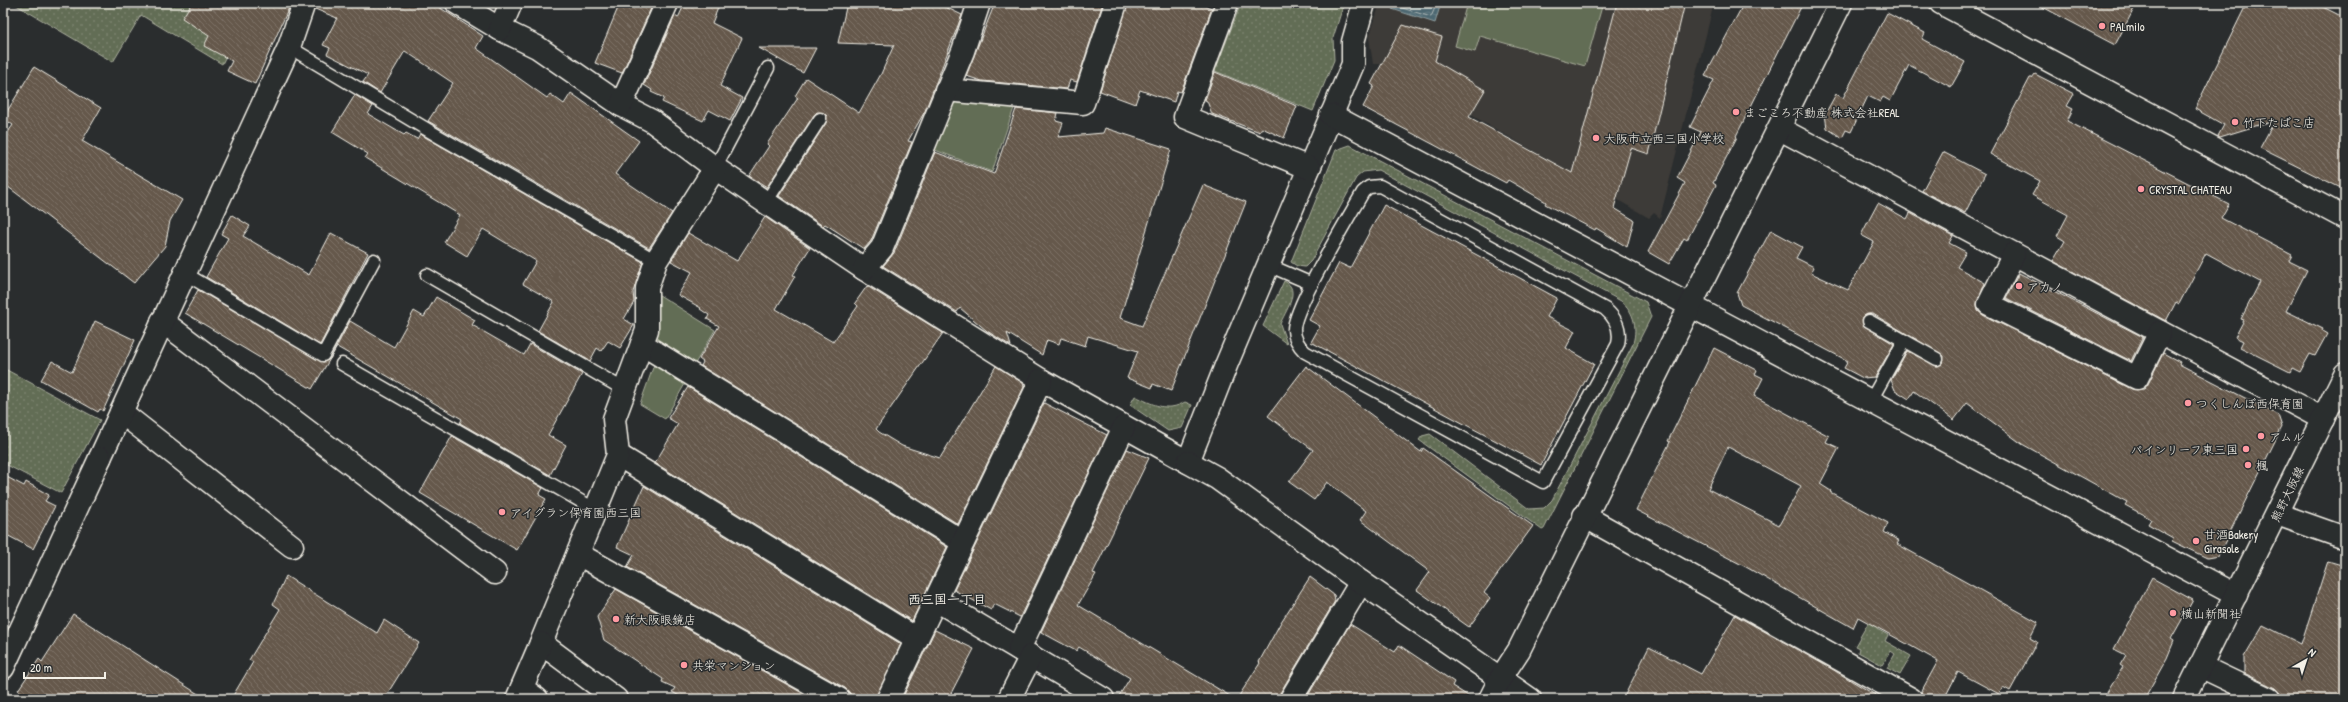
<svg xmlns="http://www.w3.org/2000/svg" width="2348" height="702" font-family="'Patrick Hand','Klee One',sans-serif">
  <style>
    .built { fill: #3c3a37 }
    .grass { fill: #626d54; stroke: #abaf9e }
    .park { fill: url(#park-dots); stroke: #abaf9e }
    .water { fill: url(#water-waves); stroke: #909fa1 }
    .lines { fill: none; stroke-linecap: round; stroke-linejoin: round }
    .shore { stroke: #b1bab9; stroke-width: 1 }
    .building { fill: url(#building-back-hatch); stroke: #f4f1e8; fill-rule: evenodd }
    .service-casing { stroke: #f4f1e8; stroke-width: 15 }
    .minor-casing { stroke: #f4f1e8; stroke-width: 25 }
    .tertiary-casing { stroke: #f4f1e8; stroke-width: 25 }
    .secondary-casing { stroke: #f4f1e8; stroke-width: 25 }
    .service { stroke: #2a2d2e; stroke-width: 12 }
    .minor { stroke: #2a2d2e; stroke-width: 22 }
    .tertiary { stroke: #2a2d2e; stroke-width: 22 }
    .secondary { stroke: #2a2d2e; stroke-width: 22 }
    .poi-dot { fill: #ff9aa2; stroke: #2a2d2e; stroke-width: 1.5 }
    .labels { text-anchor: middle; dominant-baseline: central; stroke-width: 3; stroke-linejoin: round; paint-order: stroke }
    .poi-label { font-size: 12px; fill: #f4f1e8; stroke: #2a2d2e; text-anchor: start }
    .street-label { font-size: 12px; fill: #f4f1e8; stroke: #2a2d2e }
    .neighbourhood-label { font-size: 13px; font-weight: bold; fill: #f4f1e8; stroke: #2a2d2e }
  </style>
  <defs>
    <pattern id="park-dots" width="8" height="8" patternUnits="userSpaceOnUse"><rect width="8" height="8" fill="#626d54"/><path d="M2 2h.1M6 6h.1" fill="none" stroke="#79826d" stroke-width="1.8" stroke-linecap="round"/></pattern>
    <pattern id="water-waves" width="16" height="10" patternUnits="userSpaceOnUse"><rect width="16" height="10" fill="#4d6872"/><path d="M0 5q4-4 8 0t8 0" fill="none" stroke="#677e86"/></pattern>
    <pattern id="building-back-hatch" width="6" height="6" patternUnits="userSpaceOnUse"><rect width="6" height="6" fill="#65594c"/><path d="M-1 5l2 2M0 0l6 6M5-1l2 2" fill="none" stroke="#7c7166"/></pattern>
  </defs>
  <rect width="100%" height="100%" fill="#2a2d2e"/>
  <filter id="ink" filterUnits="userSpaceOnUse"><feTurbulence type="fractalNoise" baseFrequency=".025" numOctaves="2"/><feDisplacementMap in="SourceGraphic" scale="8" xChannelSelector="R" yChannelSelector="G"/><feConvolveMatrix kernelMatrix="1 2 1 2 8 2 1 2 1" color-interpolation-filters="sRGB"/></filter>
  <g filter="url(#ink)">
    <!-- built -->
    <polygon class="built" points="1380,3 1714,3 1660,218 1654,213 1649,218 1383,64 1373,64 1369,38"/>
    <!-- grass -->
    <g class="grass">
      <polygon points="1467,3 1603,3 1585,66 1480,36 1475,52 1455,46"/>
      <polygon points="958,102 1014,108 992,172 930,148 951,104"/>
      <polygon points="656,293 715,330 693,367 657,342"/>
      <polygon points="655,362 686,382 665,419 640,404"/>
    </g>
    <!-- park -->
    <g class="park">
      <polygon points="13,3 252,3 222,64 141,15 113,62"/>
      <polygon points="1241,3 1344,3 1333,38 1334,60 1313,111 1215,71"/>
      <path d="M1350 145 1646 302 1651 317 1544 529 1542 530 1419 440 1422 436 1430 434 1529 509 1544 508 1552 500 1632 346C1638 330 1635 312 1621 301L1378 170 1363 172 1356 178 1311 261 1305 267 1297 266 1291 262 1336 150Z"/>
      <path d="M1284 281C1302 289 1285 312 1280 324L1287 344 1263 326Z"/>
      <polygon points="3,368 100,420 61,493 3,463"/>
      <path d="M1135 396C1152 404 1167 413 1185 402L1192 405 1182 428 1168 431 1130 405Z"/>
      <polygon points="1871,618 1880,623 1877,629 1888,635 1885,641 1911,656 1900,675 1887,668 1895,654 1891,651 1882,665 1858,652 1859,648 1855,646"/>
    </g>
    <!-- water -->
    <polygon class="water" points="1394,3 1441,3 1435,23 1392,9"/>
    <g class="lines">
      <!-- shore -->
      <polyline class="shore" points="1397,3 1399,7 1431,17 1437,3"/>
    </g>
    <!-- building -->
    <g class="building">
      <polygon points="192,3 291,3 255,84 227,71 232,61 204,46 209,36 182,18"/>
      <polygon points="316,3 433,3 483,36 476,48 547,98 550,94 564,104 571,93 639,141 615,174 672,213 649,248 428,121 453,83 405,51 380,93 363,82 368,75 327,54 330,48 323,45 337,18 315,9"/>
      <polygon points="620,3 644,3 652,6 622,73 595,63"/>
      <polygon points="685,3 720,3 712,23 742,38 720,86 742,98 730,121 709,110 703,121 662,102 664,98 651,92 652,90 644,85 675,16 678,18"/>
      <polygon points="847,3 937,3 962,15 925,111 908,141 912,142 871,241 864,249 825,224 823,226 779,196 826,123 827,116 824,113 817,112 814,115 767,187 749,176 769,146 767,144 798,98 795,96 806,78 859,113 881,74 894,45 838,43"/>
      <polygon points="995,3 1103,3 1077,82 1070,80 1067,89 982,81 966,76"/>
      <polygon points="1128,3 1197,3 1212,8 1181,92 1177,91 1174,102 1140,90 1135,104 1100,91"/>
      <polygon points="1617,3 1685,3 1649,154 1631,148 1614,208 1634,220 1627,247 1596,228 1595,230 1545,204 1546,202 1508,180 1506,183 1363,107 1374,86 1371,84 1403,25 1442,37 1435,61 1485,90 1469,117 1572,173"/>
      <polygon points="1744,3 1803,3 1736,136 1737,137 1713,183 1716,185 1687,240 1684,238 1669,264 1648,252 1685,183 1677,178 1701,132 1690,127 1714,80 1705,76"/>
      <polygon points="2035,3 2137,3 2115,45"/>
      <polygon points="2247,3 2315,3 2345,18 2345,190 2260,148 2275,120 2220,137 2218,136 2224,125 2195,109"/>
      <polygon points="1887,13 1925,33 1922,39 1965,62 1951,87 1909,65 1890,101 1883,97 1880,102 1868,96 1851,132 1846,130 1842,138 1827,128 1825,114 1836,94 1843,98"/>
      <polygon points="759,48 816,48 803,73"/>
      <polygon points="34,67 101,108 82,141 182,200 170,221 165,246 134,283 3,183 3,139 13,125 3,118"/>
      <polygon points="1215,72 1297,106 1284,138 1262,128 1260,132 1212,114 1207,101 1205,100"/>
      <polygon points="2035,74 2074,94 2067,106 2073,109 2067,121 2229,204 2221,218 2292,255 2289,261 2307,270 2286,311 2323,329 2322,331 2327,334 2315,356 2310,354 2300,372 2292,368 2290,372 2240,347 2243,341 2235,337 2244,320 2241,319 2260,282 2206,253 2179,304 2176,302 2166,321 2053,261 2065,241 2057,236 2068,215 2032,195 2040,181 1990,154 2030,78 2032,78"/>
      <polygon points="355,95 373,106 368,114 404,135 406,133 417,139 420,134 643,262 633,292 634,302 624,319 634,325 620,348 608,341 601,351 597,348 590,361 538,331 554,302 523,284 536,261 483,229 467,256 444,242 460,215 365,158 368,154 332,132"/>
      <polygon points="1016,109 1058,113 1056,121 1063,123 1058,137 1103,133 1105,128 1171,149 1120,318 1142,326 1203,185 1246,202 1171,391 1153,384 1152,388 1127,378 1138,351 1088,336 1085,346 1061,338 1059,344 1047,340 1042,355 1007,333 1011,346 987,331 960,308 957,312 883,266 894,253 935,152 994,174"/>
      <polygon points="1943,152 1985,174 1965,213 1922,191"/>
      <polygon points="1878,203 1907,219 1910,213 1953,236 1949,243 1966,252 1957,267 1985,283 1977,304 1978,311 1983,315 2132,389 2144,389 2148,384 2163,353 2180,362 2179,364 2278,415 2282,427 2218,556 2207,558 2172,541 2173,538 2148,524 2151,519 2125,505 2127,502 2022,444 1967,403 1954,420 1914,391 1909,399 1895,390 1891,380 1907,351 1937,366 1943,363 1944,356 1873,314 1869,314 1863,317 1863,325 1894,344 1875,377 1863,378 1844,368 1848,361 1741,305 1737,293 1771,230 1802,247 1796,258 1814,267 1811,273 1848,290 1874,242 1861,235"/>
      <polygon points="1384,205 1557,298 1547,317 1575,331 1566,348 1594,364 1541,465 1311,342 1320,326 1309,320 1339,263 1350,268"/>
      <polygon points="232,215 250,226 243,236 309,275 331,233 368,253 320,345 206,277 228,238 221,234"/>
      <polygon points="765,217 810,248 793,275 795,276 776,309 833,342 858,306 855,303 867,286 943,333 876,429 879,432 902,446 940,458 996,366 1023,383 1024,387 958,524 701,366 703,362 699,359 719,326 707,319 709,315 700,309 701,308 678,295 692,272 671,261 688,233 737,261"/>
      <polygon points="2019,273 2143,337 2131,361 2006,298"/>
      <polygon points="198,290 323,362 330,359 350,321 394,347 414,311 424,317 436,297 475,320 472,325 524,355 530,344 582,374 548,435 566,445 550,475 460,423 462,419 337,347 312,389 185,313"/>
      <polygon points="95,321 135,340 103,411 100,409 98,412 41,380 52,361 72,372"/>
      <path d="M1714 348 1757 370 1755 374 1763 378 1754 396 1829 436 1826 442 1839 448 1820 484 1831 491 1830 492 1888 523 1884 532 1899 541 1897 544 2038 622 2030 638 2037 642 2010 691 2003 687 1999 694 1958 672 1944 699H1923L1921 692 1938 661 1858 617 1853 628 1746 567 1636 510 1670 442 1668 441ZM1728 447 1801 486 1779 525 1708 489Z"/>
      <polygon points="1306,366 1421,452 1423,448 1533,526 1484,593 1490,598 1469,627 1417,590 1430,572 1360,520 1366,511 1327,482 1314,500 1289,482 1313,450 1268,416"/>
      <polygon points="688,387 947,547 912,621 655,463 678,424 668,418"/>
      <polygon points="1044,403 1107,435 1020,617 994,604 991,610 954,590"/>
      <polygon points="452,436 543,488 539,495 546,499 517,550 420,493"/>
      <polygon points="1127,449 1149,458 1093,573 1096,574 1078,605 1235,699 1117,699 1130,678 1079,647 1076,651 1041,632"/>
      <polygon points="3,475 24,486 26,482 49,495 45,501 55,506 33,549 3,533"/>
      <polygon points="644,486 901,644 876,699 851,699 850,693 845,688 627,567 634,555 617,547"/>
      <polygon points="2328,561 2345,566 2345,699 2281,699 2279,692 2275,688 2244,673 2244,657 2263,625 2301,644"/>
      <polygon points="286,576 377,633 384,620 419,643 384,699 231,699 253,662 249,660 280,609 273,604"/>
      <polygon points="1310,577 1334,595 1335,601 1280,693 1279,699 1237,699 1260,663 1259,662 1281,622"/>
      <polygon points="2152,578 2193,600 2171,639 2174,641 2167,658 2144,699 2103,699 2123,667 2120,665 2126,655 2114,649"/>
      <polygon points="616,589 813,699 685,699 672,692 675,688 662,682 663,679 604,640 597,617"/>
      <polygon points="73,614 206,699 32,699 18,690 39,659 42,662"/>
      <polygon points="1735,615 1832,669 1882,699 1623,699 1649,647 1701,674"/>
      <polygon points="1350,624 1395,652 1399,645 1454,682 1452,686 1473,699 1306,699"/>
      <polygon points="935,630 974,649 948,699 902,699"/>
    </g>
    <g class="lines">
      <!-- service casing -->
      <g class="service-casing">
        <g id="service">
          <polyline points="289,47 438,136 656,261"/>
          <polyline points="715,168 768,68"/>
          <path d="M1380 186 1605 309C1616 318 1621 330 1618 344L1543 482 1305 352C1299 346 1294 339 1294 330 1293 308 1349 217 1363 192L1369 187Z"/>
          <polyline points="766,202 820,119"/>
          <polyline points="1268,265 1312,284"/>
          <polyline points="184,273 323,355 374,260"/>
          <polyline points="427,275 625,390"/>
          <polyline points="1869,321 1937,359"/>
          <polyline points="342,364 596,510"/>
          <polyline points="1870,402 1904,341"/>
          <polyline points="3,699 4,699"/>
        </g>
      </g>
      <!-- minor casing -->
      <g class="minor-casing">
        <g id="minor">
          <polyline points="457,3 500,29 537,47 621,105 652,121 715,168 864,269 1041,380 1188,462 1227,363 1353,64 1353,42 1364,3"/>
          <polyline points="1227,3 1185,117 1309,168"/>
          <polyline points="1941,3 2345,218"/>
          <polyline points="500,29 511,3"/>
          <polyline points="946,90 1083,103 1116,3"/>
          <polyline points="621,105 667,3"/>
          <polyline points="1331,115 2236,595"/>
          <polyline points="1780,129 2323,419"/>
          <polyline points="2014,254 1989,304 2137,378 2160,332"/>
          <polyline points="864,269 882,248 963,51 979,3"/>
          <polyline points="162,321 495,573"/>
          <polyline points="642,344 963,542"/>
          <polyline points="121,412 292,546"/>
          <polyline points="618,455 917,639"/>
          <polyline points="100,458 289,47 304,3"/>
          <polyline points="2277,514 2345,538"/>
          <polyline points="1584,516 1911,699"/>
          <polyline points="578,554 839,699"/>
          <polyline points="936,600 1103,699"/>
          <polyline points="1019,649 1124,427"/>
          <polyline points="2200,666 2269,699"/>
          <polyline points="522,688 537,699"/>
          <polyline points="616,699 541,643 618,455 614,419 647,330 647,288 656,261 715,168"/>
          <polyline points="888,699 1041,380"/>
          <polyline points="1009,699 1031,656"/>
          <polyline points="1291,699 1361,582"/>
        </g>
      </g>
      <!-- tertiary casing -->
      <g class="tertiary-casing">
        <g id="tertiary">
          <polyline points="1188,462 1217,478 1361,582 1530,699"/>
          <polyline points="3,668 100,458"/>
          <polyline points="517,699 541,643"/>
          <polyline points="1490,699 1500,679 1519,650 1841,3"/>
        </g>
      </g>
      <!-- secondary casing -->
      <g class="secondary-casing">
        <polyline id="secondary" points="2184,699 2345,374"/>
      </g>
      <!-- service -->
      <use href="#service" class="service"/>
      <!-- minor -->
      <use href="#minor" class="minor"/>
      <!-- tertiary -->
      <use href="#tertiary" class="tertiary"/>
      <!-- secondary -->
      <use href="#secondary" class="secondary"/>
    </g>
  </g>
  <!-- markers -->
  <g class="poi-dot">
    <circle cx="2102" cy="26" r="4"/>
    <circle cx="1736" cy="112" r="4"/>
    <circle cx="2235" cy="122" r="4"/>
    <circle cx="1596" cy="138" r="4"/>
    <circle cx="2141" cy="189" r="4"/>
    <circle cx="2019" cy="286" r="4"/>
    <circle cx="2188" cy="403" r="4"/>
    <circle cx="2261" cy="436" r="4"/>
    <circle cx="2246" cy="449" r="4"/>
    <circle cx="2248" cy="465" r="4"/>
    <circle cx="502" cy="512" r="4"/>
    <circle cx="2196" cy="541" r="4"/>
    <circle cx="2173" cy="613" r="4"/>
    <circle cx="616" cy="619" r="4"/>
    <circle cx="684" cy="665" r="4"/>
  </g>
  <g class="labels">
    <!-- poi labels -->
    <g class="poi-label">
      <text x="2110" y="26">PALmiIo</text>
      <text x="1744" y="112">まごころ不動産 株式会社REAL</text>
      <text x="2243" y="122">竹下たばこ店</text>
      <text x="1604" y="138">大阪市立西三国小学校</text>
      <text x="2149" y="189">CRYSTAL CHATEAU</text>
      <text x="2027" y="286">アカノ</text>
      <text x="2196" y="403">つくしんぼ西保育園</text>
      <text x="2269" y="436">アムル</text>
      <text x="2238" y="449" text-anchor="end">パインリーフ東三国</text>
      <text x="2256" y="465">楓</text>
      <text x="510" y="512">アイグラン保育園西三国</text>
      <text x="2204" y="534">甘酒Bakery<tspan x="2204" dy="14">Girasole</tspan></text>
      <text x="2181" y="613">横山新聞社</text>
      <text x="624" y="619">新大阪眼鏡店</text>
      <text x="692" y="665">共栄マンション</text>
    </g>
    <!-- street labels -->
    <g class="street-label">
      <text transform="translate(2287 494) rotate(-64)">熊野大阪線</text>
    </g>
    <!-- neighbourhood labels -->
    <g class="neighbourhood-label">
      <text x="947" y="599">西三国一丁目</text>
    </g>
  </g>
  <!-- margin -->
  <rect width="2348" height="702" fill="none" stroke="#2a2d2e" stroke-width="16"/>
  <rect x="8" y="8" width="2332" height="686" fill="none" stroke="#f4f1e8" stroke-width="1.5" filter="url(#ink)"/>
  <!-- north arrow -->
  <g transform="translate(2306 660) rotate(39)" stroke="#2a2d2e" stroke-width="3" paint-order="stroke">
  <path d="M0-3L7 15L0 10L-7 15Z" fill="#f4f1e8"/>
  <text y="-6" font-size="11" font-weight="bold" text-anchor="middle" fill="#f4f1e8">N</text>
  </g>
  <!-- scale -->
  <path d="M24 672v6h81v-6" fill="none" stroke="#f4f1e8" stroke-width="2"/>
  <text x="30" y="672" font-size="12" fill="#f4f1e8" stroke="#2a2d2e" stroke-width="3" paint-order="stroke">20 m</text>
</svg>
